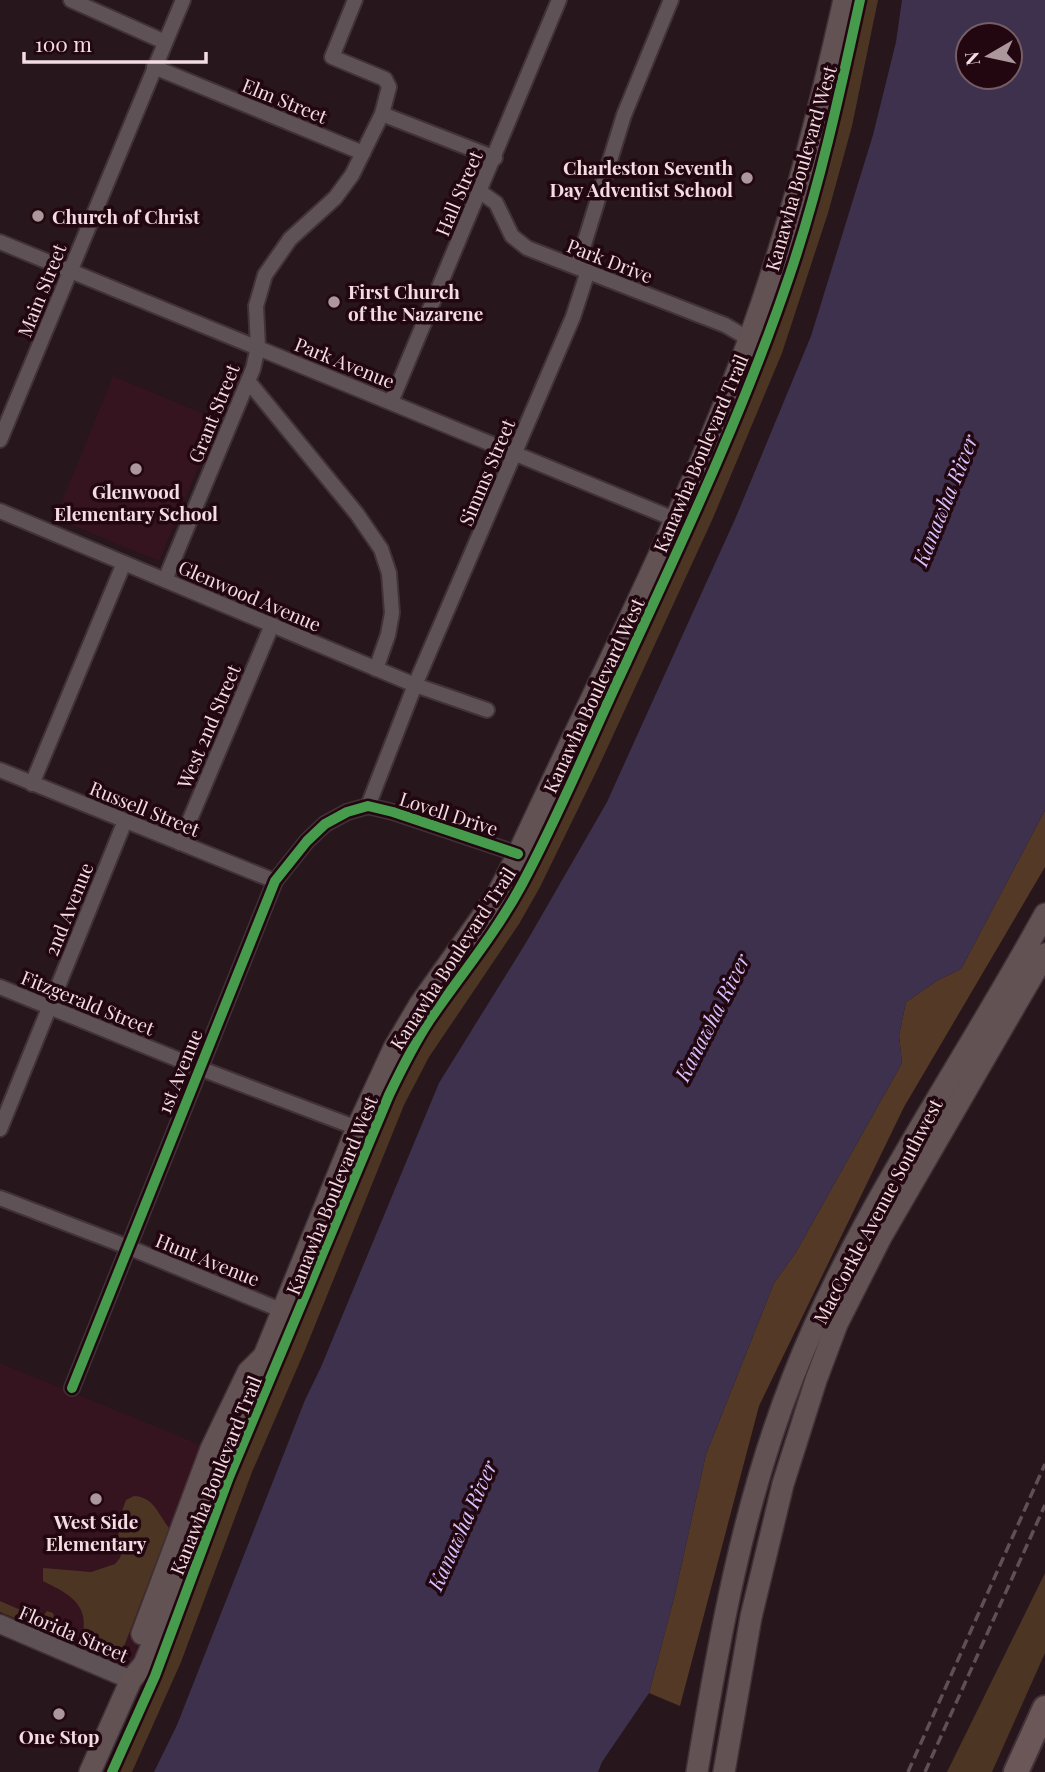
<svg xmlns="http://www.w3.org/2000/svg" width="1045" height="1772" font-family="'Playfair Display',serif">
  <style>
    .built { fill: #35131f }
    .green { fill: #4d3523 }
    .forest { fill: #533926 }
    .water { fill: #3d314d; fill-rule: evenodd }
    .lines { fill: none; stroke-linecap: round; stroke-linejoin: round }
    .minor-casing { stroke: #403237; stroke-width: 18 }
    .tertiary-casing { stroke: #403237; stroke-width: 21 }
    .primary-casing { stroke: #403237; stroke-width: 24 }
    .motorway-casing { stroke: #403237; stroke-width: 28 }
    .minor { stroke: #5f5256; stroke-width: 14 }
    .tertiary { stroke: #5f5256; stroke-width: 18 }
    .primary { stroke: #635254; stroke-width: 21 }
    .motorway { stroke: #6c5758; stroke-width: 24 }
    .rail { stroke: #5e5054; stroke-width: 3.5; stroke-dasharray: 10 5; stroke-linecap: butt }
    .cycleway-casing { stroke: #220711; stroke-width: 15 }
    .cycleway { stroke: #469c4c; stroke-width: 10 }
    .poi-dot { fill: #ac979d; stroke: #220711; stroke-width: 2.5 }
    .labels { text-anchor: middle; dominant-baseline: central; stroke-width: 7; stroke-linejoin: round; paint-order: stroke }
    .street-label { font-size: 19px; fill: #f3dde3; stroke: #220711 }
    .poi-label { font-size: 19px; font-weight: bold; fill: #f3dde3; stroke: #220711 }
    .water-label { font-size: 21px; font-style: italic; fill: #d5c3fd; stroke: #220711 }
  </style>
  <rect width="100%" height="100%" fill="#27161c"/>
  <!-- built -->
  <g class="built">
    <polygon points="113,376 218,420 159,561 55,518"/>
    <polygon points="0,1363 211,1449 133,1658 130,1665 131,1680 0,1624"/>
  </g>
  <!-- green -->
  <g class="green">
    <path d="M865 0H878L852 126 828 213 782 353 713 518 599 766 540 887 519 924 429 1057 404 1105 305 1350 252 1472 181 1662 132 1772H117L160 1678 234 1479 393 1097C406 1072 418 1046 434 1023 465 978 500 936 525 888 563 817 594 742 628 670 688 540 750 411 795 275 825 185 845 93 865 0Z"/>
    <path d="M134 1496C154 1497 158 1514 169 1528L125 1644 119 1651 109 1656 84 1644C82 1635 85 1625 83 1616 79 1597 58 1589 43 1581V1568L91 1572 115 1564 120 1558 123 1546 117 1544 122 1511 126 1500Z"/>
    <polygon points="1045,1573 1045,1653 992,1772 947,1772"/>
    <path d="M0 1601 41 1619 47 1611 53 1613C56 1621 54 1626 49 1632L0 1612Z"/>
  </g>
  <!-- forest -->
  <polygon class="forest" points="1045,810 1045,867 904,1107 759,1406 680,1706 649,1693 675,1594 706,1454 774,1283 796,1252 902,1063 899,1035 906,1002 938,980 961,969"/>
  <!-- water -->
  <path class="water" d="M902 0H1045V810L961 969 938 980 906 1002 899 1035 902 1063 796 1252 774 1283 706 1454 675 1594 649 1693 602 1762 598 1772H154L177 1725 305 1400 321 1367 439 1083 527 941 607 802 736 517 811 336 873 135 896 42ZM1010 35V77H968V35Z"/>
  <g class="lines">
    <!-- minor casing -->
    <g class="minor-casing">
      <g id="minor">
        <polyline points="71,0 165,42"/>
        <polyline points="154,67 363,153"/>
        <polyline points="382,114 495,158"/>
        <polyline points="479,191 496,203 512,236 527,248 725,325 749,339"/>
        <polyline points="0,242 674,519"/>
        <polyline points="577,267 624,115 671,0"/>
        <polyline points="248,381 357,514 381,549 389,573 392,613 388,635 376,669"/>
        <polyline points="391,402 559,0"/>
        <polyline points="0,440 183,0"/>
        <polyline points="0,511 415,685 487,710"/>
        <polyline points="165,580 253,369 258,347 256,306 265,275 290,239 335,198 352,175 382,114 389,87 385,79 332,57 355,0"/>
        <polyline points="0,770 275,881"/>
        <polyline points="32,784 124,563"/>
        <polyline points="368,806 415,685 573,317 588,271"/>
        <polyline points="180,843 272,625"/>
        <polyline points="0,987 199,1068 357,1128"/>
        <polyline points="0,1129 125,821"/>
        <polyline points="0,1198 128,1247 283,1311"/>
        <polyline points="72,1388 275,881 307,841 325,824 347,812 368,806 393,812 518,854"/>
      </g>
    </g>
    <!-- tertiary casing -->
    <g class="tertiary-casing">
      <polyline id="tertiary" points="0,1624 131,1680"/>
    </g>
    <!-- primary casing -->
    <g class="primary-casing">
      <g id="primary">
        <polyline points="142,1634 211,1449 248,1372 264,1356"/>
        <path d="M90 1772 131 1680 144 1664 172 1598 221 1474 256 1395 264 1356 357 1128 394 1048 420 1004 496 897 518 854C596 685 684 517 748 342 789 230 818 116 844 0"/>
        <path d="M697 1772C719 1638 743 1504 793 1377 857 1213 961 1068 1045 914"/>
        <polyline points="724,1772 751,1617 783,1484 816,1380 837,1324 881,1237 1045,954"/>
      </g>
    </g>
    <!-- motorway casing -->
    <g class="motorway-casing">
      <polyline id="motorway" points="1016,1772 1045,1708"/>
    </g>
    <!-- minor -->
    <use href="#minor" class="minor"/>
    <!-- tertiary -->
    <use href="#tertiary" class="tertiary"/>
    <!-- primary -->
    <use href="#primary" class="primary"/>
    <!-- motorway -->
    <use href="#motorway" class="motorway"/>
    <!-- rail -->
    <g class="rail">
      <polyline points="908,1772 1045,1464"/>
      <polyline points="925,1772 1045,1505"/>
    </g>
    <!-- cycleway casing -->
    <g class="cycleway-casing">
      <g id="cycleway">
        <polyline points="72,1388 275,881 307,841 325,824 347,812 368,806 393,812 518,854"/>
        <path d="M112 1772 155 1676 229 1477 389 1095C401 1070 414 1044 429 1021 460 976 495 934 521 886 560 814 591 737 626 663 685 535 745 408 790 274 820 185 840 92 860 0"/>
      </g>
    </g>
    <!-- cycleway -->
    <use href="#cycleway" class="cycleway"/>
  </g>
  <!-- markers -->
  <g class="poi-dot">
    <circle cx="747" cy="178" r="7"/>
    <circle cx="38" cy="216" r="7"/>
    <circle cx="334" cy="302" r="7"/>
    <circle cx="136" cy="469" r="7"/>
    <circle cx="96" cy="1499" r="7"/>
    <circle cx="59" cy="1714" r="7"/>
  </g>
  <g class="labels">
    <!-- street labels -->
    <g class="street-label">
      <text transform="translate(285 100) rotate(22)">Elm Street</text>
      <text transform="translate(800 168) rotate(-74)">Kanawha Boulevard West</text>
      <text transform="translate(458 193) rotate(-67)">Hall Street</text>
      <text transform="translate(610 260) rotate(21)">Park Drive</text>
      <text transform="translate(41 290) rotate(-68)">Main Street</text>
      <text transform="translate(345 362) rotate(22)">Park Avenue</text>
      <text transform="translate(213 413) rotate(-68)">Grant Street</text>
      <text transform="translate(700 453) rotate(-67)">Kanawha Boulevard Trail</text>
      <text transform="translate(486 472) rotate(-67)">Simms Street</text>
      <text transform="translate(250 595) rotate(23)">Glenwood Avenue</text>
      <text transform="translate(593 695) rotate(-65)">Kanawha Boulevard West</text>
      <text transform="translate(208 726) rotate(-67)">West 2nd Street</text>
      <text transform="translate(145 808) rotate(22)">Russell Street</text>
      <text transform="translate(449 813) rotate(18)">Lovell Drive</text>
      <text transform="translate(68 909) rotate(-68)">2nd Avenue</text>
      <text transform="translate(452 958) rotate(-57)">Kanawha Boulevard Trail</text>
      <text transform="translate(88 1002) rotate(22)">Fitzgerald Street</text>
      <text transform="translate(179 1071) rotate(-68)">1st Avenue</text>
      <text transform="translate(331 1195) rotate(-68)">Kanawha Boulevard West</text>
      <text transform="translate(877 1211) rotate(-62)">MacCorkle Avenue Southwest</text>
      <text transform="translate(208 1259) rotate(22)">Hunt Avenue</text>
      <text transform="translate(215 1475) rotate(-68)">Kanawha Boulevard Trail</text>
      <text transform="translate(74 1633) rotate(23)">Florida Street</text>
    </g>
    <!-- poi labels -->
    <g class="poi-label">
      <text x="733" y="167" text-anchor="end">Charleston Seventh<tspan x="733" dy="22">Day Adventist School</tspan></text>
      <text x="52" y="216" text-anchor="start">Church of Christ</text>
      <text x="348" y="291" text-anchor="start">First Church<tspan x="348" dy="22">of the Nazarene</tspan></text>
      <text x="136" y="491">Glenwood<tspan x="136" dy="22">Elementary School</tspan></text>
      <text x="96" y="1521">West Side<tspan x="96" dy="22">Elementary</tspan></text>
      <text x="59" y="1736">One Stop</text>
    </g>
    <!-- water labels -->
    <g class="water-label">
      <text transform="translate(944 500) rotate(-68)">Kanawha River</text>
      <text transform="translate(711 1017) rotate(-63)">Kanawha River</text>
      <text transform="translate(461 1525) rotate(-66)">Kanawha River</text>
    </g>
  </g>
  <!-- north arrow -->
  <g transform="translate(989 56) rotate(261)"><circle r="33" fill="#220711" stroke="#765d65" stroke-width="2"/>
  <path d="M0-5L12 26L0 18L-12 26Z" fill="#ac979d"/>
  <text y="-10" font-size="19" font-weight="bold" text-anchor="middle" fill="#f3dde3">N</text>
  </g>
  <!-- scale -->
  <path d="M24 52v10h182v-10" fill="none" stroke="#f3dde3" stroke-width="3.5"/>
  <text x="35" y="52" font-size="21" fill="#f3dde3" stroke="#220711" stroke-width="5" paint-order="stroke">100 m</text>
</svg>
